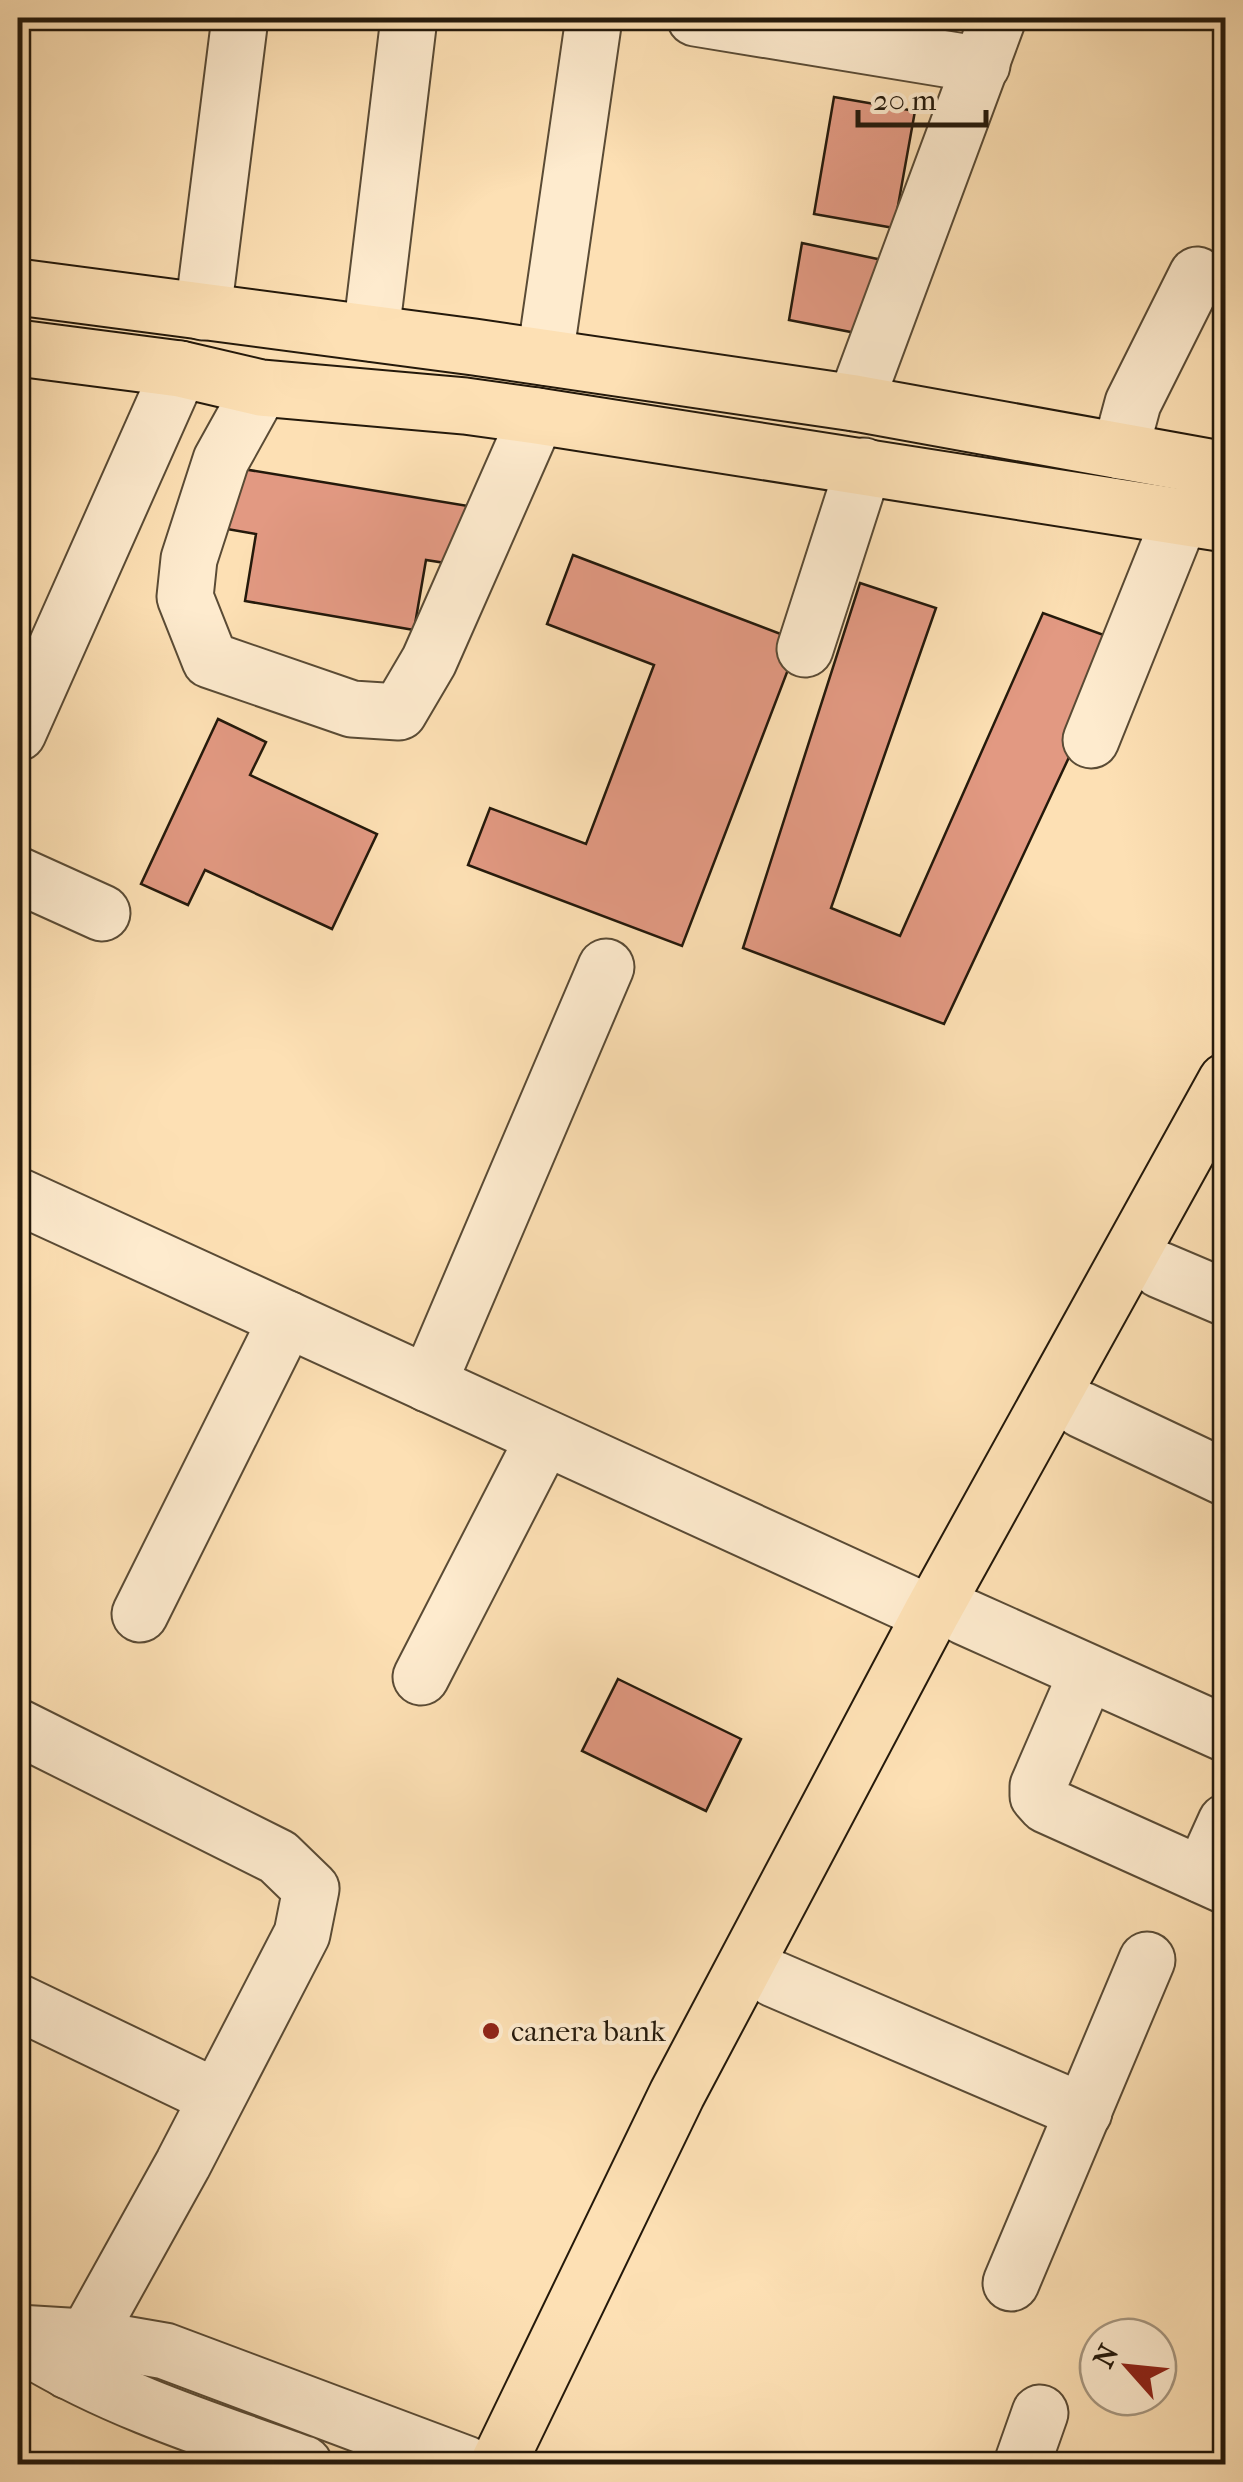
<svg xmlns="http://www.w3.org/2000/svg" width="1243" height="2482" font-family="'IM FELL French Canon',serif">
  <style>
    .building { fill: #e29982; stroke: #24190b; stroke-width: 2.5 }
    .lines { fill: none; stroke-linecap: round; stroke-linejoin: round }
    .minor-casing { stroke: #5a4b35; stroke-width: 59 }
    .major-casing { stroke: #24190b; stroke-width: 59 }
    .minor { stroke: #feebce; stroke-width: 55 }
    .major { stroke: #fde0b4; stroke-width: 55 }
    .poi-dot { fill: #8f2418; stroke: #feebce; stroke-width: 4 }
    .labels { text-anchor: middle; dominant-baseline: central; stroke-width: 8; stroke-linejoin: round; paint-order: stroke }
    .poi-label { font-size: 30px; fill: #24190b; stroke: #feebce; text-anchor: start }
  </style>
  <rect width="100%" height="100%" fill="#fde0b4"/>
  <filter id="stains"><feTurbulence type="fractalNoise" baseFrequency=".002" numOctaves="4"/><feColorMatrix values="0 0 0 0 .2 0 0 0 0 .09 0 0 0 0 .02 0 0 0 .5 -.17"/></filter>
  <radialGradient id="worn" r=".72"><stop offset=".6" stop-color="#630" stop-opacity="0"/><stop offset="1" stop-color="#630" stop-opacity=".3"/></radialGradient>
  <!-- building -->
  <g class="building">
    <polygon points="834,97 915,111 894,228 814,214"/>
    <polygon points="802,243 887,261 856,333 789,320"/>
    <polygon points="237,468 468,506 458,565 426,560 414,630 245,601 256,534 227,529"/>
    <polygon points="573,555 799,641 682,946 468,865 490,808 586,844 654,665 547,624"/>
    <polygon points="860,583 936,608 831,908 900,936 1043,613 1123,642 944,1024 743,948"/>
    <polygon points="218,719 266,742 250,775 377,834 332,929 205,870 188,905 141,884"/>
    <polygon points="618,1679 741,1739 706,1811 582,1751"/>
  </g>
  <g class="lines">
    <!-- minor casing -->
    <g class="minor-casing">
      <g id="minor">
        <polyline points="695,18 982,65"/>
        <polyline points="203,312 240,18"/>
        <polyline points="371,333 409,18"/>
        <polyline points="545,357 594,18"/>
        <polyline points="261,388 221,460 189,559 185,597 210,660 352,709 399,712 429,661 537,416"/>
        <polyline points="855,403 998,18"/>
        <polyline points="1120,451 1133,403 1197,275"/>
        <polyline points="805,649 864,466"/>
        <polyline points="18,733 180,369"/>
        <polyline points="1091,740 1181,516"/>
        <polyline points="18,875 102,913"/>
        <polyline points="18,1196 931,1614"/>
        <polyline points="1160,1270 1226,1298"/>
        <polyline points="428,1384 606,967"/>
        <polyline points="1082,1410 1226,1478"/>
        <polyline points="140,1614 287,1319"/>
        <polyline points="965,1617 1226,1734"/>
        <polyline points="1087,1673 1038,1786 1038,1796 1046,1805 1226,1886"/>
        <polyline points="421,1677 544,1438"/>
        <polyline points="18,1727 278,1857 311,1889 302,1934 183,2164 68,2371"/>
        <polyline points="1202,1875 1226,1822"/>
        <polyline points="774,1979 1084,2112"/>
        <polyline points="18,2002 216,2097"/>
        <polyline points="1011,2283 1147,1960"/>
        <polyline points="18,2333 84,2337 165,2351 466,2464"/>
        <path d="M35 2352C119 2402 212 2431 304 2464"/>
        <polyline points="1022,2464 1040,2413"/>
      </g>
    </g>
    <!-- major casing -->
    <g class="major-casing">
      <g id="major">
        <polyline points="18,287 474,347 855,403 1226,470"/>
        <polyline points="18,348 180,369 261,388 465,406 537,416 1226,524"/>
        <polyline points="498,2464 677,2094 931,1614 1226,1081"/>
      </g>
    </g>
    <!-- minor -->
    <use href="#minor" class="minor"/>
    <!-- major -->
    <use href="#major" class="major"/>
  </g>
  <!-- markers -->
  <circle class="poi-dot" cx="491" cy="2031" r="10"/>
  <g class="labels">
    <!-- poi labels -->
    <g class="poi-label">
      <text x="511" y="2031">canera bank</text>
    </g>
  </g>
  <!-- margin -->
  <rect width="1243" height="2482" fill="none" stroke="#fde0b4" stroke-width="60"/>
  <rect x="20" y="20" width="1203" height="2442" fill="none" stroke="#24190b" stroke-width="5"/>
  <rect x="30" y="30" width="1183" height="2422" fill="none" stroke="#24190b" stroke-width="2.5"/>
  <!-- north arrow -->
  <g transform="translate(1128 2367) rotate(297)"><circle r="48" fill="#feebce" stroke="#a79780" stroke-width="2.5"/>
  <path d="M0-8L18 38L0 25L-18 38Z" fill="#8f2418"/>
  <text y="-15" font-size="28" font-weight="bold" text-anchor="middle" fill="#24190b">N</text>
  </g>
  <!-- scale -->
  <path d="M858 110v15h128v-15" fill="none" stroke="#24190b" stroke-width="5"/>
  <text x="873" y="110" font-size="30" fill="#24190b" stroke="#feebce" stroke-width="8" paint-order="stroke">20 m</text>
  <rect width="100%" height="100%" filter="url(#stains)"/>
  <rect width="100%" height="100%" fill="url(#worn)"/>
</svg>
